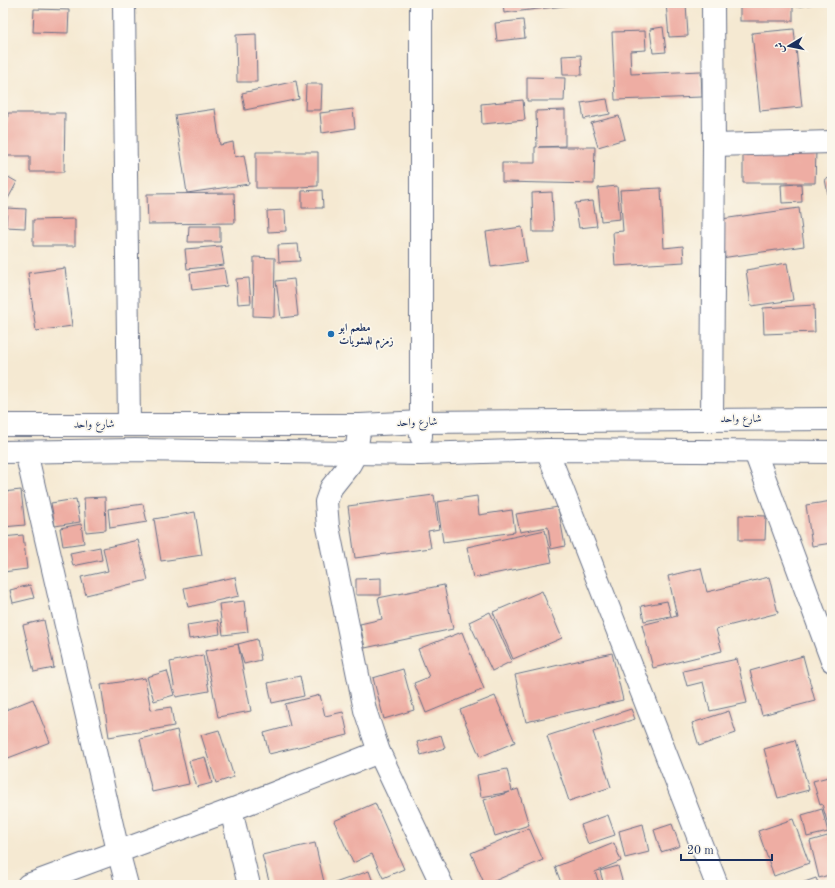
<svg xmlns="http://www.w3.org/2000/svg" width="835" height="888" font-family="'Old Standard TT',Amiri,serif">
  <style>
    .building { fill: #eeada3 }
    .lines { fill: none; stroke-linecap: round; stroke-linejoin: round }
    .minor-casing { stroke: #677087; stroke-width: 24 }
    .tertiary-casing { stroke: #677087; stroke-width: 24 }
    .minor { stroke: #fff; stroke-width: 22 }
    .tertiary { stroke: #fff; stroke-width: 22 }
    .poi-dot { fill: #1f6fb2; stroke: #fbf7ec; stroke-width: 1.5 }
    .labels { text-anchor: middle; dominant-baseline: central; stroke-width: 3.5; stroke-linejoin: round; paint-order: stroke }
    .poi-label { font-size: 11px; font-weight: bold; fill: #1b2f5e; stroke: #fbf7ec; text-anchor: start }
    .street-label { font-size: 11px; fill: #1b2f5e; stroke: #fbf7ec }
  </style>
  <rect width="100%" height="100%" fill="#fbf7ec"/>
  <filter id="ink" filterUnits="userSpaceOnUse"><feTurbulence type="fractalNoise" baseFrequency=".025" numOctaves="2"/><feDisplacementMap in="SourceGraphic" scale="8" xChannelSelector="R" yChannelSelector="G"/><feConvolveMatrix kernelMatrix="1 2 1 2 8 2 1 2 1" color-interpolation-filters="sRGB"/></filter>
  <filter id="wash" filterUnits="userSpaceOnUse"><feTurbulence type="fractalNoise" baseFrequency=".012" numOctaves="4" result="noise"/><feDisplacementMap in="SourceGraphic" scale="16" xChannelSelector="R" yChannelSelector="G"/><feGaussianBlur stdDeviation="0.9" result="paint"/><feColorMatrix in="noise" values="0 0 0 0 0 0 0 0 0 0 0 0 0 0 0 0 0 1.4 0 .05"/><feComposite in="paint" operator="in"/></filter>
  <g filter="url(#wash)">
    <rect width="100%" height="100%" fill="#f5e9d2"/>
    <g id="blocks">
      <!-- building -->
      <g class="building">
        <polygon points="503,3 581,3 581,4 504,13"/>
        <polygon points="620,3 641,3 641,5 620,7"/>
        <polygon points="666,3 686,3 688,36 669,37"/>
        <rect x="740" y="3" width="53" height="18"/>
        <polygon points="797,3 815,3 815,4 797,7"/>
        <polygon points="34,9 69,10 68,33 33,32"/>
        <polygon points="523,20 525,38 497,41 495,23"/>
        <polygon points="663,27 666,52 653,53 650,29"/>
        <polygon points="794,29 802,107 760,111 752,33"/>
        <polygon points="645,31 646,50 630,51 631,74 701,71 702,97 615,100 612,32"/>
        <polygon points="256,34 257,82 237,82 236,35"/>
        <polygon points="581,55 582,75 563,75 562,56"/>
        <polygon points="527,77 565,78 564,101 527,101"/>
        <polygon points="296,81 299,99 245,110 242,93"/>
        <polygon points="306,84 322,84 321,110 305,110"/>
        <polygon points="607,99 610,114 584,119 581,103"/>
        <polygon points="523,100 525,120 482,124 481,104"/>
        <polygon points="215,109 220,145 233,142 235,157 244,155 249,184 187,193 175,115"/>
        <polygon points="353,109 355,128 322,133 320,113"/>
        <polygon points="565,110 565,146 539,147 595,147 594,184 502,182 502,163 535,163 535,147 537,147 536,111"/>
        <polygon points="8,113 65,113 64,172 30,172 30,156 3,156 3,128 7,128"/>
        <polygon points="619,116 625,139 598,147 591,123"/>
        <polygon points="743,151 816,151 815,183 743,183"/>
        <polygon points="256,152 318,152 318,186 299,187 299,188 256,188"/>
        <polygon points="3,174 17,182 3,208"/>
        <polygon points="832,178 832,210 831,210 825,179"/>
        <polygon points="801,184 802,202 782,203 781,185"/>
        <polygon points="617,186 620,219 601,221 598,188"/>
        <polygon points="661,188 664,248 683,246 684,262 615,266 613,232 623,231 620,190"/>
        <polygon points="322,190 323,208 302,208 302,191"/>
        <polygon points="552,192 554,232 533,232 532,193"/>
        <polygon points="234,193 235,223 148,224 147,194"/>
        <polygon points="593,201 597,226 579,228 575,203"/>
        <polygon points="7,208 26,209 25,228 6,227"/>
        <polygon points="799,208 804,246 721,258 715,220"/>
        <polygon points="285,210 286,231 268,232 267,211"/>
        <polygon points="75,219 75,246 33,246 33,220"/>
        <polygon points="189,226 220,226 220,242 188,242"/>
        <polygon points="522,227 527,262 491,267 486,232"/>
        <polygon points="298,244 300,261 279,262 278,245"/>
        <polygon points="221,246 224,265 187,269 185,249"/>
        <polygon points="254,257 275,258 274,317 253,316"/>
        <polygon points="787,263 793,300 751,306 746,270"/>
        <polygon points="65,268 72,326 36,331 28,273"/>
        <polygon points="224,268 227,286 192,290 190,273"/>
        <polygon points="249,278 251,303 238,304 236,279"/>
        <polygon points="294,279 298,316 281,318 276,281"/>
        <polygon points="814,305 815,332 764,334 763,308"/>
        <polygon points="21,490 25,525 3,527 3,492"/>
        <polygon points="434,495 439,529 428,531 431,548 355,558 348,506"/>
        <polygon points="477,496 479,515 512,510 515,532 443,542 437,502"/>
        <polygon points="105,497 106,530 86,532 84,498"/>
        <polygon points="76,499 80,522 55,526 51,503"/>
        <polygon points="832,501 832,543 812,546 806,505"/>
        <polygon points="143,504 147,522 110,528 108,509"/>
        <polygon points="558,507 565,546 551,549 548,527 520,532 516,514"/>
        <polygon points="195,512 202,555 161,561 154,519"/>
        <polygon points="739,515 766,516 765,540 739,540"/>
        <polygon points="81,524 84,543 63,546 60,528"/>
        <polygon points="545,530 552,562 473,578 467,547"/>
        <polygon points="23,535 27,569 3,572 3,537"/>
        <polygon points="138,540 148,580 86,595 81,577 108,571 103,548"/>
        <polygon points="100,547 102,560 73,566 70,553"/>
        <polygon points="701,568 707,592 769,577 778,613 716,629 722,651 653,668 642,625 677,616 668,576"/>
        <polygon points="235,577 239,596 188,607 184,588"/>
        <polygon points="381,578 381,595 356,595 356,579"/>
        <polygon points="30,585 34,598 13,603 10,590"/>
        <polygon points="444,585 453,629 365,648 360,624 382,619 378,598"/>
        <polygon points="542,591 562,638 513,659 493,612"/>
        <polygon points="244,601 248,632 223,635 219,604"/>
        <polygon points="667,601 671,616 644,621 641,606"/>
        <polygon points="490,612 512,661 492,671 469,622"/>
        <polygon points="44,620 54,668 34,672 23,625"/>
        <polygon points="218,620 220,634 189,639 187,625"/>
        <polygon points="462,632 484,689 426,713 414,683 429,677 418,649"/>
        <polygon points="257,639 261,660 244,664 238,644"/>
        <polygon points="238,644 251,711 218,717 205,651"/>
        <polygon points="612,653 623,700 526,722 515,675"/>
        <polygon points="203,655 209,691 176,697 170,662"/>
        <polygon points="803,656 815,701 762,715 750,671"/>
        <polygon points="737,659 747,703 710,711 703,682 687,686 683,671"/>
        <polygon points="403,669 414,710 384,719 373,678"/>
        <polygon points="167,671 174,695 154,701 147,677"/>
        <polygon points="300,676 304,696 272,703 268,683"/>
        <polygon points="145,678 151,710 171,707 174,726 109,737 101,685"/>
        <polygon points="320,695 325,716 343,712 348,735 269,754 264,733 290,726 285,704"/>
        <polygon points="495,696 515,742 480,757 460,710"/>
        <polygon points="33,699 50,742 3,760 3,711"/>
        <polygon points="631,709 635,719 593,732 611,787 569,801 547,736"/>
        <polygon points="729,711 736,733 699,746 692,723"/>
        <polygon points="177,730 189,784 152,792 140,739"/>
        <polygon points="219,730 234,777 216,783 201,735"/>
        <polygon points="441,735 445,748 421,755 417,742"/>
        <polygon points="795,740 809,790 778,798 764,749"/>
        <polygon points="205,757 212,783 197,787 189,761"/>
        <polygon points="507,769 512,791 518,789 529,825 495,836 484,800 510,792 481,797 477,775"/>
        <polygon points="832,776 832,874 819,878 810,841 831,835 822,804 820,805 813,781"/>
        <polygon points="375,803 404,869 383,878 372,854 353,863 334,821"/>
        <polygon points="822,809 828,832 807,837 802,815"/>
        <polygon points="608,815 615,835 588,844 581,825"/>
        <polygon points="793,819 809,863 774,876 758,831"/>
        <polygon points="643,824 649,852 625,858 619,831"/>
        <polygon points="672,824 680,846 661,852 654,830"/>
        <polygon points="529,828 543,860 485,885 471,853"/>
        <polygon points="315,843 324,882 313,885 270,885 262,855"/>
        <polygon points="614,843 621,861 595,872 600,885 562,885 555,867"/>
        <polygon points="618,866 623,884 604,885 600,871"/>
        <polygon points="369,871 374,885 332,885 332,884"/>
        <polygon points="816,878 819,885 796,885"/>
      </g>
    </g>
  </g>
  <g filter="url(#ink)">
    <use href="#blocks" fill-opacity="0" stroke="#677087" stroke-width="1"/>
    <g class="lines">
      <!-- minor casing -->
      <g class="minor-casing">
        <g id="minor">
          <polyline points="124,3 129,424"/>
          <polyline points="714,145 832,142"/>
          <polyline points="712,419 714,145 713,3"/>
          <polyline points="360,425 356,453 350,464 331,488 326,502 328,527 365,710 379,752 442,885"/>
          <polyline points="547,450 717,885"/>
          <polyline points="26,452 118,851 127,885"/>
          <polyline points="755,452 832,661"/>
          <polyline points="231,810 249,885"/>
          <polyline points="28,885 231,810 379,752"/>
        </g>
      </g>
      <!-- tertiary casing -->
      <g class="tertiary-casing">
        <g id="tertiary">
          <polyline points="421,3 421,436"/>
          <polyline points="3,425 360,425 422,422 832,419"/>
          <polyline points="3,452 135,450 420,454 547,450 832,452"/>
        </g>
      </g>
      <!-- minor -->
      <use href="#minor" class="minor"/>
      <!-- tertiary -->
      <use href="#tertiary" class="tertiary"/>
    </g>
  </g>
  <!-- markers -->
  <circle class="poi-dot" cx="331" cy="334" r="4"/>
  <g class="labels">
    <!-- poi labels -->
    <g class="poi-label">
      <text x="339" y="328">مطعم ابو<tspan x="339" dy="13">زمزم للمشويات</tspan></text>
    </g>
    <!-- street labels -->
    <g class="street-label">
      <text x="741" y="419">شارع واحد</text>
      <text transform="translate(417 423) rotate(-2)">شارع واحد</text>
      <text transform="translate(94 425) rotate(-1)">شارع واحد</text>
    </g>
  </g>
  <!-- margin -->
  <rect width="835" height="888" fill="none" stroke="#fbf7ec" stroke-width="16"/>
  <!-- north arrow -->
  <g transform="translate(789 46) rotate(260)" stroke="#fbf7ec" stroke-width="3" paint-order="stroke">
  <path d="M0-3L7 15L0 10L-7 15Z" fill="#1b2f5e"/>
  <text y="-6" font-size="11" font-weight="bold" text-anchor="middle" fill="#1b2f5e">ش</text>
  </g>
  <!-- scale -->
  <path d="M681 854v6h91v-6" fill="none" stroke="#1b2f5e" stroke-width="2"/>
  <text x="687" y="854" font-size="12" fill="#1b2f5e" stroke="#fbf7ec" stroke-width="3" paint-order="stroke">20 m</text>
</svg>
